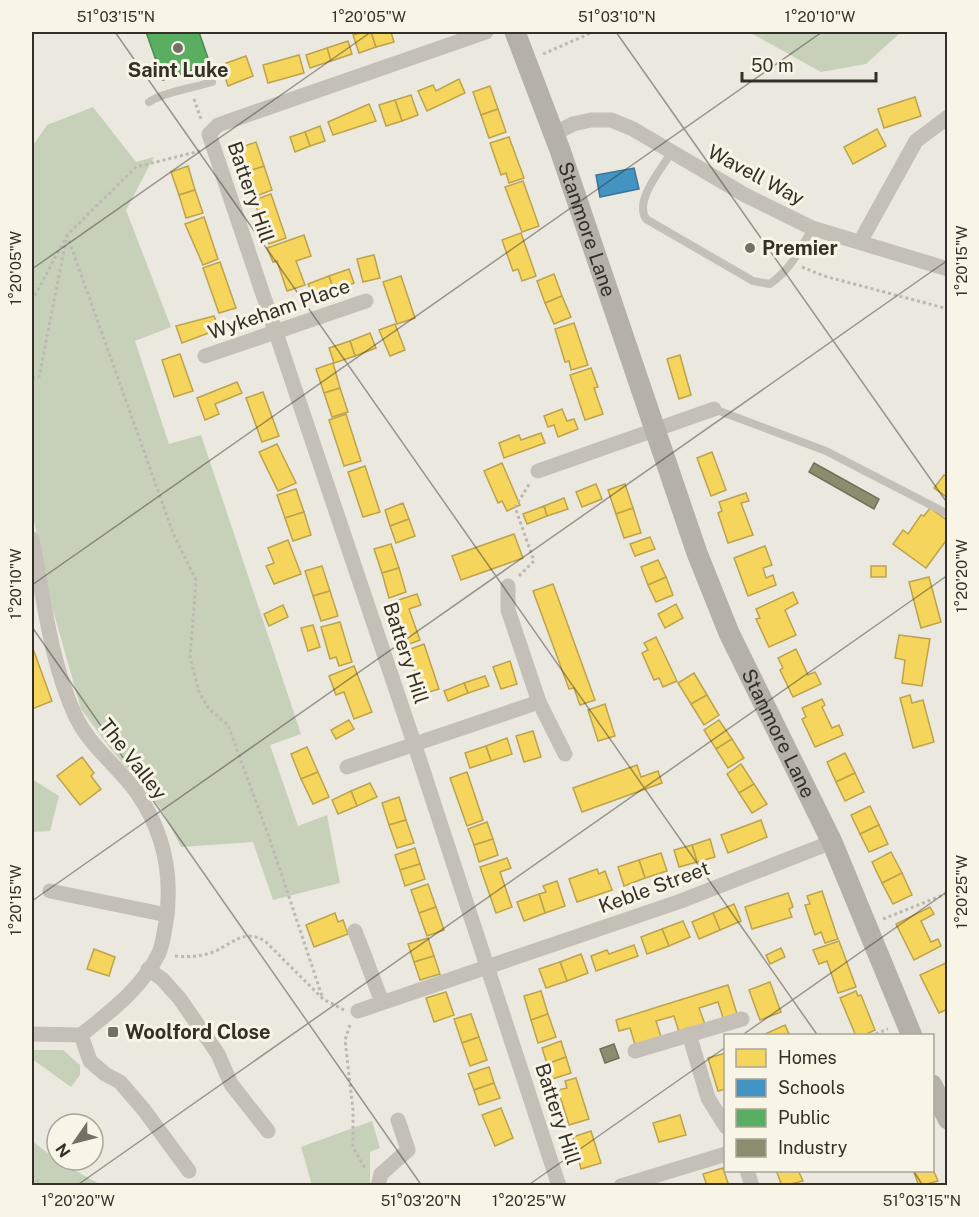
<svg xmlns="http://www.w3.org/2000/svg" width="979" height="1217" font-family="'Public Sans',sans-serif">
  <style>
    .green { fill: #c7d1ba }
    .homes { fill: #f6d55c; stroke: #bca34c; stroke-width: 1.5 }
    .schools { fill: #4393c3; stroke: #3e7594; stroke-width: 1.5 }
    .public { fill: #5aae61; stroke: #4f8850; stroke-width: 1.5 }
    .industry { fill: #8c8c6e; stroke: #727059; stroke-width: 1.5 }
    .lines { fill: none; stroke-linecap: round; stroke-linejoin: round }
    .path { stroke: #bcb9b1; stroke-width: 3; stroke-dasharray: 3 3; stroke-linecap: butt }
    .lane { stroke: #c4c0b8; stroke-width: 8 }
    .street { stroke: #c4c0b8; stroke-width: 15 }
    .secondary { stroke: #b5b1a9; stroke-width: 21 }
    .ticks { fill: none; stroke: #342f27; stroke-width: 1.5; stroke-opacity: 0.45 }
    .poi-dot { fill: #747067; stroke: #f8f4e6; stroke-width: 2 }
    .labels { text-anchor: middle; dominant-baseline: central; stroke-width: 6; stroke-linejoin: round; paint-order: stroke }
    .poi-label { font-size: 20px; font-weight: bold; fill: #342f27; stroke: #f8f4e6; text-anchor: start }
    .street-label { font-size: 20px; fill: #342f27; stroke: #f8f4e6 }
    .neatline { fill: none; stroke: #342f27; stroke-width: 2 }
    .ticks-label { font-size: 15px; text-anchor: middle; fill: #342f27 }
  </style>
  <rect width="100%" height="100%" fill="#ebe8df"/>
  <!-- green -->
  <g class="green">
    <polygon points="749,32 901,32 866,64 821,72"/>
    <polygon points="93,107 136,162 154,157 126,210 171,327 135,341 169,444 201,435 301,734 270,745 298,826 327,815 340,883 273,900 253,842 181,847 162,810 110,748 81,709 52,607 32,511 32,147 47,125"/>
    <polygon points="32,779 59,796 50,831 32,832"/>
    <polygon points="32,1050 63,1050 80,1065 80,1075 71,1087 32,1059"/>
    <polygon points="372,1121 380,1148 370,1152 370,1185 312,1185 301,1147"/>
    <polygon points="32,1141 57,1160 101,1185 32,1185"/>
  </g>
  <!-- homes -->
  <g class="homes">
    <polygon points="364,32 371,32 376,47 359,53 353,35"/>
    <polygon points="371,32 391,32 394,42 376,47"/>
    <polygon points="348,41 352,54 331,61 327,48"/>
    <polygon points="327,48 331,61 310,68 306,55"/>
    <polygon points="299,55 304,73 268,83 263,65"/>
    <polygon points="246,56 253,76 228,86 221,65"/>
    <polygon points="459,79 465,93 427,111 418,91 433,85 436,91"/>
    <polygon points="490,86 498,109 481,115 473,92"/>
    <polygon points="411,95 418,115 402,121 395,100"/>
    <polygon points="915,97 921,116 884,128 878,109"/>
    <polygon points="395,100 402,121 386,126 379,105"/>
    <polygon points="369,104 376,121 333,135 328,122"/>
    <polygon points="498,109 506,132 489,138 481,115"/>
    <polygon points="320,126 325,141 310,146 305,132"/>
    <polygon points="877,129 886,146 853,164 844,147"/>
    <polygon points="305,132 310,146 295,152 290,137"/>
    <polygon points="509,137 524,178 509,183 506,173 501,175 490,143"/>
    <polygon points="256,142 264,166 247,172 239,148"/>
    <polygon points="188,166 195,190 179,195 171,172"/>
    <polygon points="264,166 272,190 256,196 247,172"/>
    <polygon points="523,181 539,226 522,232 505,187"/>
    <polygon points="195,190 203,213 186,218 179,195"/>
    <polygon points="271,194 286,238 269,244 254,200"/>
    <polygon points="204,217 218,259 203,265 185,224"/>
    <polygon points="521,233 536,276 522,281 518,269 513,271 502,240"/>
    <polygon points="304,235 311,256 296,261 305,285 287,291 277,261 273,262 267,248"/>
    <polygon points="374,255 380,278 363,282 357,259"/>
    <polygon points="220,262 236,308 219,313 203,268"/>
    <polygon points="349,269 354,283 334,291 329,276"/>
    <polygon points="554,274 562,296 545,303 537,281"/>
    <polygon points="329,276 334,291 314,298 308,284"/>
    <polygon points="401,276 415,318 397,324 383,282"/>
    <polygon points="562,296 571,317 554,324 545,303"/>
    <polygon points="214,316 219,329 182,343 176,326"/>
    <polygon points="574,323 588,365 571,370 569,361 565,362 555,329"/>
    <polygon points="395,324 405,350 390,356 379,330"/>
    <polygon points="370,333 376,348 355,356 350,341"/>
    <polygon points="350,341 355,356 334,363 329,348"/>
    <polygon points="180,354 193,391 174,397 162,360"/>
    <polygon points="680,355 691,395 679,399 667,359"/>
    <polygon points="333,363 340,388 324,393 316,369"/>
    <polygon points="591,368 598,387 594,388 603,414 585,420 570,375"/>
    <polygon points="237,382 242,393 215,404 219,414 205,420 197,398"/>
    <polygon points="340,388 348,412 332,417 324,393"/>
    <polygon points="263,392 279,436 262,442 246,398"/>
    <polygon points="562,409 567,421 574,419 578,429 558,437 554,425 548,427 544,416"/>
    <polygon points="346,414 361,461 344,466 329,420"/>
    <polygon points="541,433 545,443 504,458 499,443 519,435 521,440"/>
    <polygon points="277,444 296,483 278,491 259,452"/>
    <polygon points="712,452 726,490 711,496 697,458"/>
    <polygon points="502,463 520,505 507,511 502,501 498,503 484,471"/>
    <polygon points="365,466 380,512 363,517 348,472"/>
    <polygon points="944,475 948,477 948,498 934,488"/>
    <polygon points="596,484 602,499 582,507 576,492"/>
    <polygon points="625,484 633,508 616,514 608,490"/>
    <polygon points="296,489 304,512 285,518 277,495"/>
    <polygon points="746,493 749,501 741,503 753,535 728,543 718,513 722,511 719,502"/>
    <polygon points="564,498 568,509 547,516 544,506"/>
    <polygon points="403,503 409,519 390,526 385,510"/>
    <polygon points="544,506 547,516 527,524 523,514"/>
    <polygon points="633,508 641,533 624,538 616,514"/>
    <polygon points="930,508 948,521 948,538 926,568 893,544 903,530 908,534 921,515 924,516"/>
    <polygon points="304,512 311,535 293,541 285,518"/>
    <polygon points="409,519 415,536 396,543 390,526"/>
    <polygon points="514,534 523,558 461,580 452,556"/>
    <polygon points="650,537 655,549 635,556 630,544"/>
    <polygon points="288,540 301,574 274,584 266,566 274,563 268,548"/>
    <polygon points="391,544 399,568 382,573 374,549"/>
    <polygon points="765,546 772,565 763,568 766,578 773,575 776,585 748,596 734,558"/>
    <polygon points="658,560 666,577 648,585 641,567"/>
    <polygon points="322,566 330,591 313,596 305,571"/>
    <rect x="871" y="566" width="15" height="11"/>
    <polygon points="399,568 406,592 389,598 382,573"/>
    <polygon points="666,577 673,595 656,602 648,585"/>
    <polygon points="929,577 941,622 921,628 909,582"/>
    <polygon points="553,584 595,700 580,705 574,688 569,689 533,591"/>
    <polygon points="330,591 338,616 321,621 313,596"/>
    <polygon points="793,592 798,603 785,610 796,635 769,647 756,619 760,618 756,609"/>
    <polygon points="417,594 421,605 409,609 420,640 404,646 389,603"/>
    <polygon points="676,604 683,618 665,628 658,614"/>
    <polygon points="283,605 288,617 269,626 264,614"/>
    <polygon points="340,622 352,662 339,666 336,657 330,659 321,627"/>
    <polygon points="313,625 320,647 308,651 301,628"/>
    <polygon points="899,635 930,639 922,686 902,683 905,660 895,658"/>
    <polygon points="656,637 677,681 663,687 659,678 654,680 642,653 648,650 644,643"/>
    <polygon points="424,644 439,689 422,694 408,650"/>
    <polygon points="32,646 52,701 32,709"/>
    <polygon points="796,649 808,675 815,672 821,684 793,697 780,670 783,668 778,658"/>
    <polygon points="510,661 517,684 501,689 493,667"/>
    <polygon points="354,666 372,712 354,719 344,692 336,695 329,676"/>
    <polygon points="694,673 707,695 691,704 678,683"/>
    <polygon points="485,676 489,686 468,693 464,683"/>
    <polygon points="464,683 468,693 448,701 444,691"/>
    <polygon points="707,695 719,715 704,725 691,704"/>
    <polygon points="910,695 912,703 923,700 934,742 913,748 900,698"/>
    <polygon points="822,699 825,705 822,707 832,728 839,725 843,735 815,747 802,719 806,717 802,708"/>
    <polygon points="605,704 615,736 598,741 588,710"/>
    <polygon points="349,720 354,729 336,739 331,730"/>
    <polygon points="719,720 732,739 716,749 704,730"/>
    <polygon points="533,731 541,757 524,762 516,736"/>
    <polygon points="507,738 512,754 491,761 486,746"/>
    <polygon points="732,739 744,758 728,768 716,749"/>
    <polygon points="486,746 491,761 470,768 465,753"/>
    <polygon points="307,747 318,772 301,779 291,754"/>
    <polygon points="845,753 855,773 836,782 827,762"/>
    <polygon points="82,757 94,773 91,776 101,789 80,805 57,776"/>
    <polygon points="741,764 754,784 739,793 727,774"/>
    <polygon points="637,765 641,777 658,771 662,783 582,812 573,788"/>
    <polygon points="318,772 329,797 313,804 301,779"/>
    <polygon points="467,772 483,820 467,826 450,778"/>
    <polygon points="855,773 864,792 845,801 836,782"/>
    <polygon points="370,783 377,797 357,806 351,791"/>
    <polygon points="754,784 767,804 752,813 739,793"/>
    <polygon points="351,791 357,806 338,814 332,800"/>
    <polygon points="399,797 406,820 389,825 382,803"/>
    <polygon points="870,806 879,825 860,834 851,815"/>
    <polygon points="406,820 414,843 397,848 389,825"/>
    <polygon points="761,820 767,837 728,853 721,835"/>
    <polygon points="487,822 493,839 474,845 468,829"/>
    <polygon points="879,825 888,844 869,852 860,834"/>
    <polygon points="493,839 498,855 479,862 474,845"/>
    <polygon points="710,839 715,857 697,862 692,845"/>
    <polygon points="692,845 697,862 679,867 674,850"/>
    <polygon points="415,848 420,864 400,870 395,855"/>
    <polygon points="891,852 902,873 882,883 872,862"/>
    <polygon points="661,853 667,871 645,878 639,860"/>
    <polygon points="507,858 511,868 500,872 512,907 496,913 480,867"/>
    <polygon points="639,860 645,878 624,886 618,867"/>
    <polygon points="420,864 425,879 405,886 400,870"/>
    <polygon points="597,869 599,874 605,871 612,890 577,902 569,879"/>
    <polygon points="902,873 912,895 893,904 882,883"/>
    <polygon points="557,881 565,906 545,913 539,894 546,892 543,886"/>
    <polygon points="428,884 436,907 419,913 411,890"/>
    <polygon points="822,891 838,939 825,943 821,932 815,935 805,905 810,904 807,896"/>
    <polygon points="788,893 793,907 789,909 792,917 752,929 745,907"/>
    <polygon points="539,894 545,913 524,921 517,902"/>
    <polygon points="734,904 741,921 720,930 713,913"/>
    <polygon points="436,907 444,930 427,936 419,913"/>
    <polygon points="930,907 934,914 921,921 931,942 938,939 941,946 914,960 896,924"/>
    <polygon points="335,913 338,922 343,920 348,934 314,947 306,925"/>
    <polygon points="713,913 720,930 699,939 692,922"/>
    <polygon points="683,921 690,937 669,946 662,929"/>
    <polygon points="662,929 669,946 647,954 641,937"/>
    <polygon points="428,938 434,956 414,962 408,944"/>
    <polygon points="839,941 856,987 838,993 827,961 819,964 813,950"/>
    <polygon points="634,945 638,956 596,971 591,956 607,950 609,954"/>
    <polygon points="781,948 785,957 770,964 766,955"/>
    <polygon points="94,949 115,957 109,976 87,969"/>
    <polygon points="581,954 588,973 567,981 560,962"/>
    <polygon points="434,956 440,974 420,980 414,962"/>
    <polygon points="560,962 567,981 546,988 539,969"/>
    <polygon points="948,962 948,1009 939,1013 920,975"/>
    <polygon points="770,982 781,1012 760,1020 749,990"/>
    <polygon points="728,985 738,1017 724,1021 718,1002 699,1008 706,1027 680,1035 674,1016 656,1021 662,1040 636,1048 630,1028 619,1031 616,1020"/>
    <polygon points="541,991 548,1014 531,1020 524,996"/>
    <polygon points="856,991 858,996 861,995 875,1030 862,1036 856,1036 840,998"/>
    <polygon points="446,992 454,1015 434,1022 426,998"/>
    <polygon points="471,1014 479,1037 462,1043 454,1019"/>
    <polygon points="548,1014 556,1037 538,1043 531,1020"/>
    <polygon points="785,1025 790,1036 766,1036 765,1034"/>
    <polygon points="479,1037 487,1060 470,1066 462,1043"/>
    <polygon points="561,1041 566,1057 547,1064 542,1048"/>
    <polygon points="726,1053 726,1089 718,1091 708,1058"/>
    <polygon points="566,1057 571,1073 552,1079 547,1064"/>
    <polygon points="489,1067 494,1083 474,1090 468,1074"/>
    <polygon points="576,1078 589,1119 569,1125 558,1090 567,1088 565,1081"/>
    <polygon points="494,1083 500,1098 479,1105 474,1090"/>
    <polygon points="501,1108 513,1138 495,1146 482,1115"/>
    <polygon points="680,1115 686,1135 659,1142 653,1123"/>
    <polygon points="591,1131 601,1163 581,1169 573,1137"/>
    <polygon points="932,1167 938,1181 919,1186 913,1170 932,1170"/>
    <polygon points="723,1168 729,1186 707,1186 703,1174"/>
    <polygon points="776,1170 798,1170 803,1181 782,1186"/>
  </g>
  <!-- schools -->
  <polygon class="schools" points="634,168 639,189 600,197 596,175"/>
  <!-- public -->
  <polygon class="public" points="146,32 199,32 210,64 163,80"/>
  <!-- industry -->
  <g class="industry">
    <polygon points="814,463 879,499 874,509 809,472"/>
    <polygon points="614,1044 619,1058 605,1063 600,1049"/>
  </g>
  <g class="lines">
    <!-- path -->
    <g class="path">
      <polyline points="543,54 593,32"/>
      <polyline points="194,99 201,119"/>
      <polyline points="67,235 173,533 196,580 190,657 199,692 209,709 228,725 270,840 323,999"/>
      <polyline points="802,267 824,276 948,309"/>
      <polyline points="32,301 65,239"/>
      <polyline points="32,378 39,377 67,235 136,167 200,151"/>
      <polyline points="519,576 534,561 515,507 530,483"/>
      <polyline points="883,919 948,893"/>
      <path d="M175 956C188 957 200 957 213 952 233 944 243 928 265 941L323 999 344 1010"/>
      <polyline points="350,1025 345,1040 353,1110 353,1147 366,1170"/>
      <polyline points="870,1036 888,1029"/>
      <polyline points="32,1176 44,1186"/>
    </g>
    <!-- lane -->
    <g class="lane">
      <path d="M149 102C164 92 193 88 212 82"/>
      <path d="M671 153C661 170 634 200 646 219L753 281 770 284C791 269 800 250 812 228"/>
      <polyline points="714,409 826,451 948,514"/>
    </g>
    <!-- street -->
    <g class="street">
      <polyline points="486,32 218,125 209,134 415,746 559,1186"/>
      <polyline points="552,135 573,124 591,120 611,120 633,129 745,195 812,228 948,269"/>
      <polyline points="860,242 916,141 948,117"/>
      <polyline points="205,356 366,301"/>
      <polyline points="538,471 714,409"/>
      <path d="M32 539C44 598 50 661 75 715 89 746 118 766 137 793 164 832 173 875 166 922 164 932 163 944 159 953 143 987 110 1012 81 1035L32 1034"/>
      <polyline points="539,702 565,754"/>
      <polyline points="347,767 539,702 508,610 508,586"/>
      <polyline points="50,891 167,915"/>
      <polyline points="355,931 382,1002"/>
      <polyline points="148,969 162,979 180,999 218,1054 231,1084 268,1131"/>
      <polyline points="358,1011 681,901 832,842"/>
      <polyline points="689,1034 708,1098 726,1127"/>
      <polyline points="81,1035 90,1061 105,1074 120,1082 144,1110 189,1171"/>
      <polyline points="635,1051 742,1019"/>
      <polyline points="747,1170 752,1186"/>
      <polyline points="378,1186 381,1174 408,1150 398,1120"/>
      <polyline points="621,1186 726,1154"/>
    </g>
    <!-- secondary -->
    <g class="secondary">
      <path id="s1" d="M515 32 560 150 697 553 729 633 832 842 912 1036"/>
      <polyline points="932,1085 948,1119"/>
    </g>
  </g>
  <!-- ticks -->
  <path class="ticks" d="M115 32 818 1036M616 32 948 504M32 269 371 32M32 585 822 32M32 627 422 1186M32 901 948 260M741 1036 948 891M913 1170 923 1186M76 1186 948 575M527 1186 726 1047"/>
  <!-- markers -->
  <g class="poi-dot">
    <circle cx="178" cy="48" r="6"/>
    <circle cx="750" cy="248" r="6"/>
    <rect x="107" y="1026" width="12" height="12" rx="3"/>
  </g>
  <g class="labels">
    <!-- poi labels -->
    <g class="poi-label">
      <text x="178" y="70" text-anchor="middle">Saint Luke</text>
      <text x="762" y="248">Premier</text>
      <text x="125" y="1032">Woolford Close</text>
    </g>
    <!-- street labels -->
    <g class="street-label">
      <text transform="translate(756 175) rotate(28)">Wavell Way</text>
      <text transform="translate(251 192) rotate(71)">Battery Hill</text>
      <text stroke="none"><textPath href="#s1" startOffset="210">Stanmore Lane</textPath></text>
      <text transform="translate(279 309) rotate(-19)">Wykeham Place</text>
      <text transform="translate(406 653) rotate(72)">Battery Hill</text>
      <text stroke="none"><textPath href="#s1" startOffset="750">Stanmore Lane</textPath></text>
      <text transform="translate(133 759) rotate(52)">The Valley</text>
      <text transform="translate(654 887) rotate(-20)">Keble Street</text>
      <text transform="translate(558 1114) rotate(72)">Battery Hill</text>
    </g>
  </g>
  <!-- border -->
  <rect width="979" height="1217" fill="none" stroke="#f8f4e6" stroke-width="66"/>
  <!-- legend -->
  <rect x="724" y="1034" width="210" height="138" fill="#f8f4e6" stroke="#aaa59a" stroke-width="1.5"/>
  <rect x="736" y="1049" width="30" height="18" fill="#f6d55c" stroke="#aaa59a" stroke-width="1.5"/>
  <text x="778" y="1064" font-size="18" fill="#342f27">Homes</text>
  <rect x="736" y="1079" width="30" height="18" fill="#4393c3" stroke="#aaa59a" stroke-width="1.5"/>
  <text x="778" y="1094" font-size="18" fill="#342f27">Schools</text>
  <rect x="736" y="1109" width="30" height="18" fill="#5aae61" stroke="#aaa59a" stroke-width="1.5"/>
  <text x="778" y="1124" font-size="18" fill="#342f27">Public</text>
  <rect x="736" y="1139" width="30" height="18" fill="#8c8c6e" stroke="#aaa59a" stroke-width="1.5"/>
  <text x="778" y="1154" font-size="18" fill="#342f27">Industry</text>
  <!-- north arrow -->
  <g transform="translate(75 1142) rotate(235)"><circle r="28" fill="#f8f4e6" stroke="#aaa59a" stroke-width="1.5"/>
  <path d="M0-4.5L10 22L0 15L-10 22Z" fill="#747067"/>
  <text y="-9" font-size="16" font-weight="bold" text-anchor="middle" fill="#342f27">N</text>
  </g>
  <!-- scale -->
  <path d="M742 72v9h134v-9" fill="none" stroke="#342f27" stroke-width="3"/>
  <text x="751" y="72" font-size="18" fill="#342f27" stroke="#f8f4e6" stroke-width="4.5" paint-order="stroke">50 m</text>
  <rect x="33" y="33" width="913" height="1151" class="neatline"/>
  <g class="ticks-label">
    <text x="116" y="22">51°03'15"N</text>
    <text x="369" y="22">1°20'05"W</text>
    <text x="617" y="22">51°03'10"N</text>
    <text x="820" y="22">1°20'10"W</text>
    <text transform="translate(962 261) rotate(-90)" y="5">1°20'15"W</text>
    <text transform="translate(16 268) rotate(-90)" y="5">1°20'05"W</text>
    <text transform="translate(962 576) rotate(-90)" y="5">1°20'20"W</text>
    <text transform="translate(16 584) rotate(-90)" y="5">1°20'10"W</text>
    <text transform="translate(962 892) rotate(-90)" y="5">1°20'25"W</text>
    <text transform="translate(16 900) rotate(-90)" y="5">1°20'15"W</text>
    <text x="78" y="1206">1°20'20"W</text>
    <text x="421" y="1206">51°03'20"N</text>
    <text x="529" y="1206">1°20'25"W</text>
    <text x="922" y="1206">51°03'15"N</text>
  </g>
</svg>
